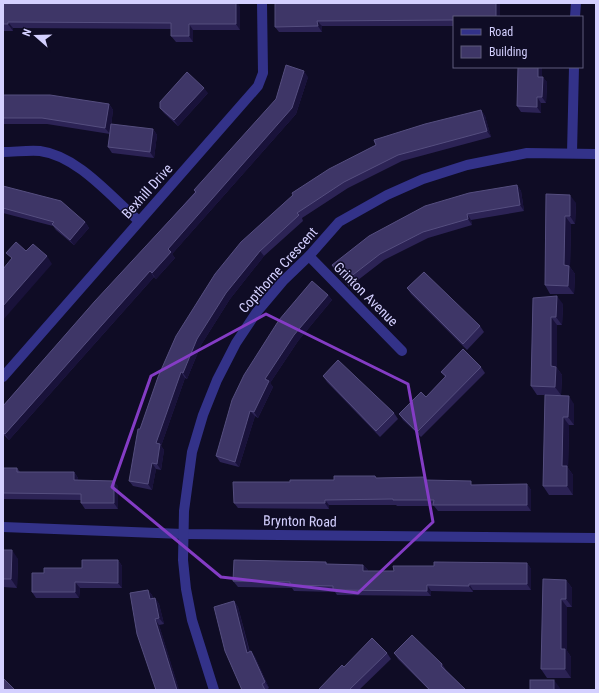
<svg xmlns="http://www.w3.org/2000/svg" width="599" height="693" font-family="'Roboto Condensed',sans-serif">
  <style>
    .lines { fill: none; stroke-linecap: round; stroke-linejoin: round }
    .street { stroke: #333289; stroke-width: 10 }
    .wall { fill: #2c2355 }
    .shaded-wall { fill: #19123a }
    .building { fill: #3e3667; stroke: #554e7f }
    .marked { fill: none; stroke: #843cc5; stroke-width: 3; stroke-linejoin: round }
    .labels { text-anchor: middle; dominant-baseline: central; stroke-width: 3; stroke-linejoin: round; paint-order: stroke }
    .street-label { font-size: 14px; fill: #d4d0ff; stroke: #0f0c25 }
  </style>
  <rect width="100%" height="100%" fill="#0f0c25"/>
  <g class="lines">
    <!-- street -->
    <g class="street">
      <polyline points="575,17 576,3"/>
      <path d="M3 152C15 152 28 150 40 151 78 156 111 197 139 221"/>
      <polyline points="572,153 574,67"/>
      <polyline points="309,256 402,351"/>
      <polyline points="3,377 258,86 263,73 262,3"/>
      <polyline points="3,527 183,534 596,538"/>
      <polyline points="214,690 192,620 186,589 183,560 184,511 192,452 203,415 217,380 236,343 256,313 283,281 309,256 339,222 387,195 423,179 467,165 527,153 596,154"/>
    </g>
  </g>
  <!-- wall -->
  <g class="wall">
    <polygon points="3,3 240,7 240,30 193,30 193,42 176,42 171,36 171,29 13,28 13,31 3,31"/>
    <polygon points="275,3 500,3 500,17 454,17 454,26 322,26 322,32 279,32 275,27"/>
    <polygon points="518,67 542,67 542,77 547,82 546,103 541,103 541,113 521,112 517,106"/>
    <polygon points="308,77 296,114 172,254 175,258 156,279 154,277 9,440 3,434 3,406 195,192 194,190"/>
    <polygon points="208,93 178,126 164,113 160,108"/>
    <polygon points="3,95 109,104 113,110 110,134 47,124 3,124"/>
    <polygon points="481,110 485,116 491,137 402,161 348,188 302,218 303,221 264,256 230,299 201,345 187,379 185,378 161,446 164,450 161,470 156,469 152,490 133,486 129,481 140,429 293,195"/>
    <polygon points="153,129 157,135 154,158 112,153 108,147"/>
    <polygon points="517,185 521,191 524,211 471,220 472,225 428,238 384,260 349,287 332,265"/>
    <polygon points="3,186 85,222 89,228 74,245 56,230 53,226 3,213"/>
    <polygon points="546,194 576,203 575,224 571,224 570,267 575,274 574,294 550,294 545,285"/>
    <polygon points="407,288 480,326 484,332 467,350 411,294"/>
    <polygon points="328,295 332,300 298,341 270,383 273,387 258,418 255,416 239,467 220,462 216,456"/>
    <polygon points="533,298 563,304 562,325 557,325 557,368 562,375 561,395 537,395 531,386"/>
    <polygon points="481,367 485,373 421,437 403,420 399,414 426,397 445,377 441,372"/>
    <polygon points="323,376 394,413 398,419 380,437 327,382"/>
    <polygon points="545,395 574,404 574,425 569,425 568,468 573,475 573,495 549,495 543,486"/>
    <polygon points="3,468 17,468 20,472 74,472 78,478 78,480 118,486 118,509 85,509 81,503 81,500 3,499"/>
    <polygon points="377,478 428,480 474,485 527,484 531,490 531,511 438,511 434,506 397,506 396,505 329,505 329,509 238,508 234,503 290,482"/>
    <polygon points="3,550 18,559 17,588 3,587"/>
    <polygon points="118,560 122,566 122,588 80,588 79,598 36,598 32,592 44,573 82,568"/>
    <polygon points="326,562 327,564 363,565 368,570 368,571 394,571 434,566 527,563 531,569 531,590 473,590 473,592 431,591 431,596 337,595 335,592 294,591 292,588 238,587 233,581"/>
    <polygon points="566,580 572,588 572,607 567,607 567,651 571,657 571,678 547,678 541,669"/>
    <polygon points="148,590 152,595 153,598 155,598 159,604 164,624 159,625 179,690 156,690"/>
    <polygon points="234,601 238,607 250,652 251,651 255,657 269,688 266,690 242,690"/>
    <polygon points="387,653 391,659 359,690 320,690"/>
    <polygon points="394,653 442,664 446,670 466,690 429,690 398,659"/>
  </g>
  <!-- shaded-wall -->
  <g class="shaded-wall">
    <polygon points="236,3 238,3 240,7 240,30 236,24"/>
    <rect x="496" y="3" width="4" height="14"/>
    <polygon points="317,21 322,26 322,32 318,26"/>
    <polygon points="8,22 13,28 13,31 8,24"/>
    <polygon points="189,24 193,30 193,42 189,36"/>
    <polygon points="538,67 542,67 542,82 538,77"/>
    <polygon points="304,71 308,77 296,114 172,254 175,258 156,279 152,273 168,249"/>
    <polygon points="543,77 547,82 546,103 542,97"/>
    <polygon points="204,88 208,93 178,126 174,120"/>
    <polygon points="537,97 541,103 541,113 537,107"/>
    <polygon points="109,104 113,110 110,134 105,128"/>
    <polygon points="481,110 485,116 491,137 487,131"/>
    <polygon points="153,129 157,135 154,158 150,152"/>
    <polygon points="517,185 521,191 524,211 520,205"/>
    <polygon points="570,195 576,203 575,224 570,216"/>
    <polygon points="467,214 471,220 472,225 468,219"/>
    <polygon points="565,216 571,224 570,267 575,274 574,294 568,286 564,265"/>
    <polygon points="85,222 89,228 74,245 70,240"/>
    <polygon points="260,251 264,256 230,299 201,345 187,379 183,373 197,339 226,293"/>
    <polygon points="47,256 52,264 3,320 3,306"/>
    <polygon points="150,271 154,277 9,440 5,434"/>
    <polygon points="328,295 332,300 298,341 270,383 273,387 258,418 254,412 265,379 294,335"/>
    <polygon points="557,296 563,304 562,325 556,317"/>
    <polygon points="551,317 557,325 557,368 562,375 561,395 555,387 551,366"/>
    <polygon points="181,372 185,378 161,446 164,450 161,470 157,464 156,443"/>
    <polygon points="569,396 574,404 574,425 568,417"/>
    <polygon points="250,411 255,416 239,467 235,462"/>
    <polygon points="563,417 569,425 568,468 573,475 573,495 567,486 562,466"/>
    <polygon points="152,463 156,469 152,490 148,484"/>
    <polygon points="74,472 78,478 78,486 74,480"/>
    <polygon points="114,481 118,486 118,509 114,503"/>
    <polygon points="527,484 531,490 531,511 527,505"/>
    <polygon points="325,500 329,505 329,509 325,503"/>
    <polygon points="12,550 18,559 17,588 11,579"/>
    <polygon points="118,560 122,566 122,588 118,583"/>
    <polygon points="527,563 531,569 531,590 527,584"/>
    <polygon points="363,565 368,570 367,577 363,571"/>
    <polygon points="566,580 572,588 572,607 566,599"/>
    <polygon points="75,582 80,588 79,598 75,592"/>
    <polygon points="469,584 473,590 473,592 469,586"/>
    <polygon points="427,585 431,591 431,596 427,591"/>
    <polygon points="148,590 152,595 154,605 150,599"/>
    <polygon points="155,598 159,604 164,624 159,618"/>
    <polygon points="561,599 567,607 567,651 571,657 571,678 565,669 561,649"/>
    <polygon points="234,601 238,607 251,659 247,653"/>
    <polygon points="155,619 159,625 179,690 177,690"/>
    <polygon points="251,651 255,657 269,688 265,682"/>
    <polygon points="554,680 560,688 560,690 554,690"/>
  </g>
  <!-- building -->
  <g class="building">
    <polygon points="3,3 236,3 236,24 189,24 189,36 171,36 171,23 8,22 8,24 3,24"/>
    <polygon points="275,3 496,3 496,17 454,17 454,20 317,21 318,26 275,27"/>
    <polygon points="286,65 304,71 292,108 168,249 171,252 152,273 150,271 5,434 3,432 3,406 95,301 196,192 194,190 276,99"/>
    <polygon points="518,67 538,67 538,77 543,77 542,97 537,97 537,107 517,106"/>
    <polygon points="187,72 204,88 174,120 160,108 160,102"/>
    <polygon points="3,95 50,95 109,104 105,128 42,118 3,118"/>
    <polygon points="481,110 487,131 398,155 344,182 297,213 299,215 260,251 226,293 197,339 183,373 181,372 156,443 160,444 157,464 152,463 148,484 129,481 138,429 140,429 158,377 176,336 215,274 241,242 293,195 292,193 329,169 376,145 374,140 425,124"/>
    <polygon points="111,124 153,129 150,152 108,147"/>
    <polygon points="517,185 520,205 467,214 468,219 423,232 380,254 345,281 332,265 369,236 425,206 469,193"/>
    <polygon points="3,186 61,201 85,222 70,240 52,224 54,222 3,208"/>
    <polygon points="546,194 570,195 570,216 565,216 564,265 569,266 568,286 545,285"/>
    <polygon points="16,242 26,251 33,244 47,256 3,306 3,269 12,258 6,253"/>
    <polygon points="424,272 480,326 463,344 407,288"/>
    <polygon points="312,281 328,295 294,335 265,379 269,381 254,412 250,411 235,462 216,456 232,400 244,375 279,320"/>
    <polygon points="557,296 556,317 551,317 551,366 556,367 555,387 531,386 533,298"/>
    <polygon points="463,349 481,367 417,432 399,414 421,392 426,397 446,376 441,372"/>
    <polygon points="338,360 394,413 376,431 323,376"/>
    <polygon points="545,395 569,396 568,417 563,417 562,466 567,466 567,486 543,486"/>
    <polygon points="3,468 17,468 17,472 74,472 74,480 114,481 114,503 81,503 81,494 3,493"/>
    <polygon points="334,476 375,476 376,478 425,477 425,480 471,481 471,485 527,484 527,505 433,505 434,500 393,500 393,499 325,500 325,503 234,503 233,482 290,482 290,480 334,480"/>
    <polygon points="3,550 12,550 11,579 3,579"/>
    <polygon points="82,560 118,560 118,583 75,582 75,592 32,592 32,573 44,573 44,568 82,568"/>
    <polygon points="234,560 326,562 326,564 363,565 363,571 394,571 393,566 434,566 434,562 527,563 527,584 469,584 469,586 427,585 427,591 333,590 333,586 290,585 290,582 233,581"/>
    <polygon points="543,579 566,580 566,599 561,599 561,649 565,649 565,669 541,669"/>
    <polygon points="148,590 150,599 155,598 159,618 155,619 177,690 156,690 137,634 130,593"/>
    <polygon points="234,601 247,653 251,651 265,682 262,684 265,690 242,690 225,651 214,607"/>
    <polygon points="412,635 442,664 441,666 466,690 430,690 394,653"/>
    <polygon points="372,638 387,653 349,690 321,690 319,689 342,665 344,667"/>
    <polygon points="3,678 15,690 3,690"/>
    <rect x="530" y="680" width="24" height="10"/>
  </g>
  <!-- marked area -->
  <path class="marked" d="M266 314 408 384 433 522 358 593 221 577 112 487 151 376Z"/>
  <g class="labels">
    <!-- street labels -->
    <g class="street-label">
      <text transform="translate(147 191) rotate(-48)">Bexhill Drive</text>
      <text transform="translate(278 270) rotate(-48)">Copthorne Crescent</text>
      <text transform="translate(366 294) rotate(45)">Grinton Avenue</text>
      <text transform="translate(300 521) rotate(1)">Brynton Road</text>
    </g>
  </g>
  <!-- border -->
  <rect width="599" height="693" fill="none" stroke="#d4d0ff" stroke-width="8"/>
  <!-- legend -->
  <rect x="453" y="16" width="130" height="52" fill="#0f0c25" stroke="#5e5a7c"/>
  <rect x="461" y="29" width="20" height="6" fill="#333289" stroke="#5e5a7c"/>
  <text x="489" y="36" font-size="12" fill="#d4d0ff">Road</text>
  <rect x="461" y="46" width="20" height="12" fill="#3e3667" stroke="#5e5a7c"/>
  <text x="489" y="56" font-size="12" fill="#d4d0ff">Building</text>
  <!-- north arrow -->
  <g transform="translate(36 36) rotate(290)" stroke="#0f0c25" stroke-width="3" paint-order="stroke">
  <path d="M0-3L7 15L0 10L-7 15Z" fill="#d4d0ff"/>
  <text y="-6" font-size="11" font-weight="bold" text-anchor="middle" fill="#d4d0ff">N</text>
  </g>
</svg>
